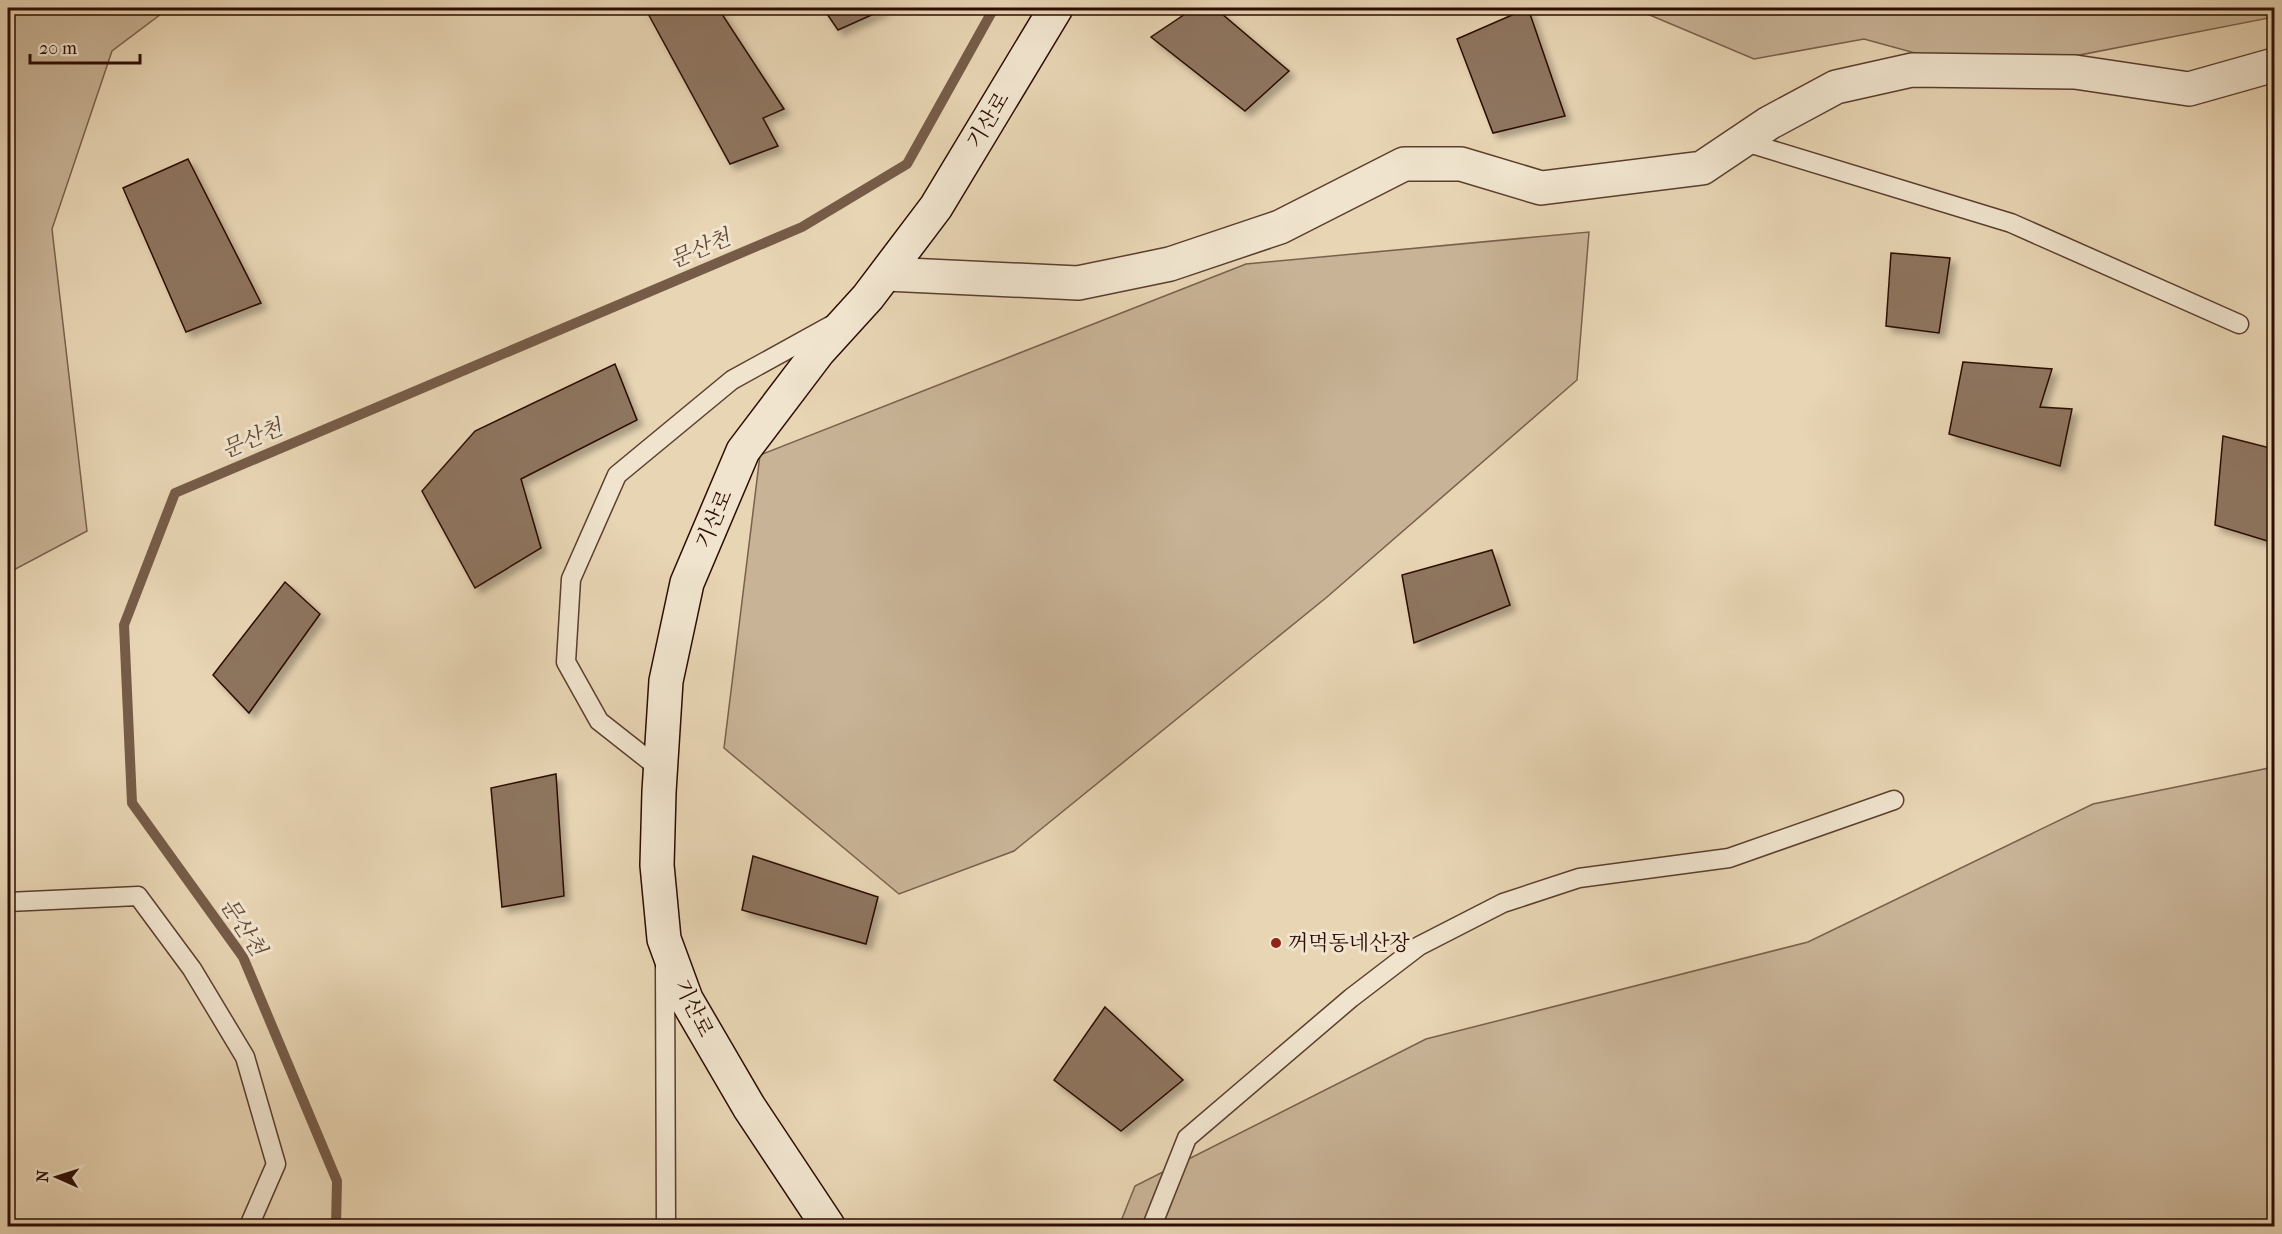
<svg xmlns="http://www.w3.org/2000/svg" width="2282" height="1234" font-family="'IM FELL French Canon','Noto Serif KR',serif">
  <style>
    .green { fill: #c8b396; stroke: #7a604c; stroke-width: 1.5 }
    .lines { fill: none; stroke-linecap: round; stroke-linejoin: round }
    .stream { stroke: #765c48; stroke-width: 10 }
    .building { fill: #8e755e; stroke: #2c0c01; stroke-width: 1.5; filter: url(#shadow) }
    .lane-casing { stroke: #5b3e2e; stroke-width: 21 }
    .street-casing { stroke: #5b3e2e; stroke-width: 36 }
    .secondary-casing { stroke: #2c0c01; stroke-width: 36 }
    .lane { stroke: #f0e4ce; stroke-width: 18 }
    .street { stroke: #f0e4ce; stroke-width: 33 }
    .secondary { stroke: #f0e4ce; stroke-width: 33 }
    .poi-dot { fill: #8f2418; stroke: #f0e4ce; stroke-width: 2 }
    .labels { text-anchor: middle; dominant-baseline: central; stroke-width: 6; stroke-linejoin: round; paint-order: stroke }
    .street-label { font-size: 21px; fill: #2c0c01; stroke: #f0e4ce }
    .poi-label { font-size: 21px; fill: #2c0c01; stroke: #f0e4ce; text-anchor: start }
    .water-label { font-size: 22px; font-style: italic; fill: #644836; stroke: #f0e4ce }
  </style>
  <defs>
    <filter id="shadow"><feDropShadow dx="5.5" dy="5.5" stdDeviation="3" flood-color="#0004"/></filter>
  </defs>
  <rect width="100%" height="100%" fill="#e8d5b4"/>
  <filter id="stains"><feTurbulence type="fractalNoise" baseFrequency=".00333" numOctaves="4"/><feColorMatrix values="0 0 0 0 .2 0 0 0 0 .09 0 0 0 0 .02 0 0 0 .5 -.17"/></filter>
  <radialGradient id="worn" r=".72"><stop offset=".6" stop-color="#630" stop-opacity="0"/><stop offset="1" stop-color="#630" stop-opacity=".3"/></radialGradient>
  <!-- green -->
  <g class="green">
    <polygon points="8,8 169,8 112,51 52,229 87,531 8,573"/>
    <polygon points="1633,8 2274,8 2274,17 1988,73 1864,39 1754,59"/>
    <polygon points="1589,232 1577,380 1327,597 1014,851 899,894 724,748 760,455 1246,264"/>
    <polygon points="2274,767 2274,1226 1119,1226 1135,1186 1426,1039 1808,942 2093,804"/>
  </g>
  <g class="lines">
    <!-- stream -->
    <polyline class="stream" points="336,1226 337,1181 243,957 132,803 124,625 175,493 802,227 907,164 994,8"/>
  </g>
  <!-- building -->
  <g class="building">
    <polygon points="645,8 718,8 784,109 763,118 778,146 730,164"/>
    <polygon points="823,8 884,8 885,9 838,30"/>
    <polygon points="1194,8 1215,8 1289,71 1245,111 1151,37"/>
    <polygon points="1528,8 1565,116 1493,133 1457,39"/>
    <polygon points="188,159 261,303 186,332 123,188"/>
    <polygon points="1891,253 1950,258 1939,333 1886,326"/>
    <polygon points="1963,362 2052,369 2040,407 2072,409 2060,466 1949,434"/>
    <polygon points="615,364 637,420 521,479 541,548 475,588 422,491 475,431"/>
    <polygon points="2223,436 2274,449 2274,543 2215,525"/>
    <polygon points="1492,550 1510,605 1414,643 1402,575"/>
    <polygon points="285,582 320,614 249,713 213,675"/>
    <polygon points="556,774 564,896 502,907 491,788"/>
    <polygon points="753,856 878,897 866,944 742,910"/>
    <polygon points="1105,1007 1183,1080 1121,1131 1054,1080"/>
  </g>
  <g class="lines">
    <!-- lane casing -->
    <g class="lane-casing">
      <g id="lane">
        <polyline points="1742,141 2011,223 2239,324"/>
        <polyline points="660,769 599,721 566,662 571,579 617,475 732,380 830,326"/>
        <polyline points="8,902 138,896 192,969 245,1057 276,1164 249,1226"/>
        <polyline points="665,964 666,1226"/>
        <polyline points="1152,1226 1187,1138 1351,998 1419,946 1503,903 1579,878 1729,858 1894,800"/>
      </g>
    </g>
    <!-- street casing -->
    <g class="street-casing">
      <polyline id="street" points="886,274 1078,283 1170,264 1280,227 1404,164 1461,164 1541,188 1702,168 1769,123 1836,87 1912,70 2075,72 2189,89 2274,65"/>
    </g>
    <!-- secondary casing -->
    <g class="secondary-casing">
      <polyline id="secondary" points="828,1226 749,1107 686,999 664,939 657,865 659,792 666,681 687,583 743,451 818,352 868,297 936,207 1056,8"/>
    </g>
    <!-- lane -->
    <use href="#lane" class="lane"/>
    <!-- street -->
    <use href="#street" class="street"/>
    <!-- secondary -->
    <use href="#secondary" class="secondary"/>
  </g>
  <!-- markers -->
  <circle class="poi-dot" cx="1276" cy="943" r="6"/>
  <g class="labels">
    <!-- street labels -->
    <g class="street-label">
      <text transform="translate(988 120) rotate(-59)">기산로</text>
      <text transform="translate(714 519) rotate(-67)">기산로</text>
      <text transform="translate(694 1008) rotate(64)">기산로</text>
    </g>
    <!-- poi labels -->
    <g class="poi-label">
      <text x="1288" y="943">꺼먹동네산장</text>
    </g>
    <!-- water labels -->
    <g class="water-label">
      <text transform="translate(700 249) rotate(-23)">문산천</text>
      <text transform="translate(252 439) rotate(-23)">문산천</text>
      <text transform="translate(243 927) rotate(57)">문산천</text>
    </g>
  </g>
  <!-- margin -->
  <rect width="2282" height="1234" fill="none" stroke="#e8d5b4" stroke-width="30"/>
  <rect x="9" y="9" width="2264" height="1216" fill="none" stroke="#2c0c01" stroke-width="3"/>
  <rect x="15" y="15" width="2252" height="1204" fill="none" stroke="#2c0c01" stroke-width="1.5"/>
  <!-- north arrow -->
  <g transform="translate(57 1177) rotate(273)" stroke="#f0e4ce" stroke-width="4.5" paint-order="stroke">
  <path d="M0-4.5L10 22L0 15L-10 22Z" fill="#2c0c01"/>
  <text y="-9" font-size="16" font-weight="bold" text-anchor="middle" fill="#2c0c01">N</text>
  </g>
  <!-- scale -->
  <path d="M30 54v9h110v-9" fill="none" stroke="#2c0c01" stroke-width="3"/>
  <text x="39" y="54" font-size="18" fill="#2c0c01" stroke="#f0e4ce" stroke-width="4.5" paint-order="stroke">20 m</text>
  <rect width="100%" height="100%" filter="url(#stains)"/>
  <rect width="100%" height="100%" fill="url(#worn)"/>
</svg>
